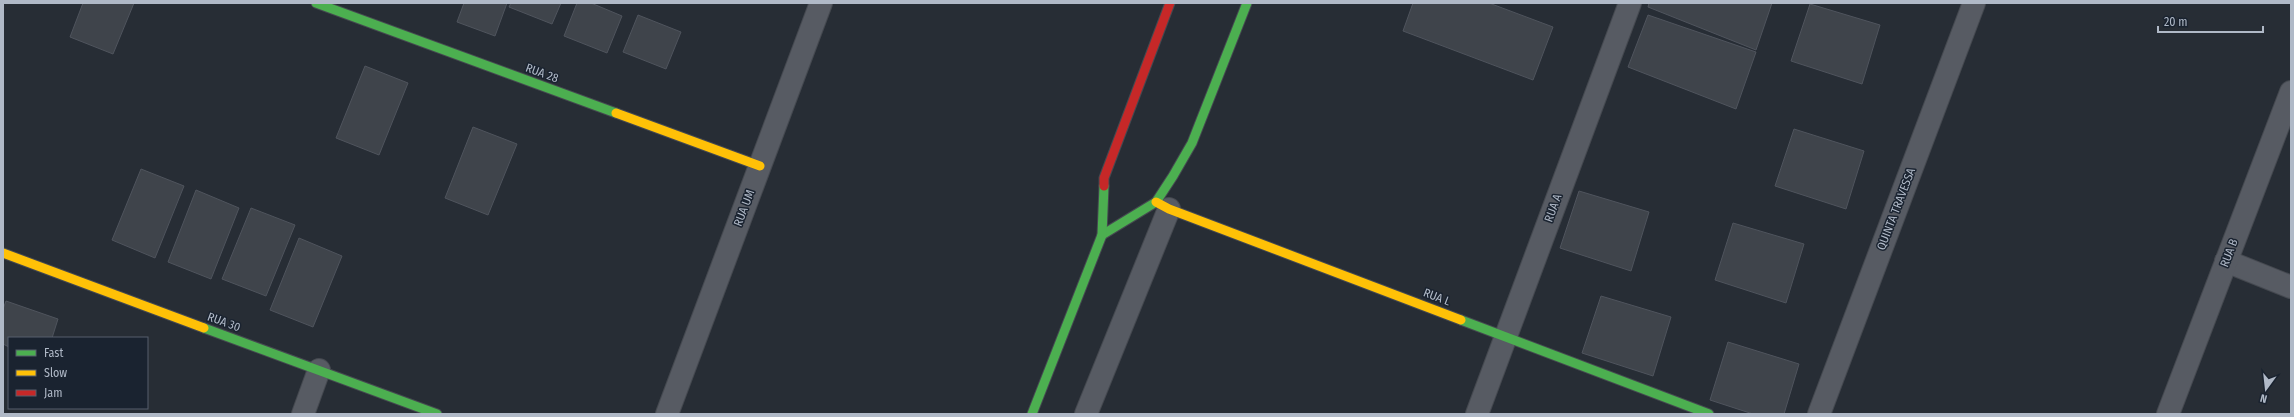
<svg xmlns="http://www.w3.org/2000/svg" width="2294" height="417" font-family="'Fira Sans Condensed',sans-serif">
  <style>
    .building { fill: #3f444b; stroke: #4f545d }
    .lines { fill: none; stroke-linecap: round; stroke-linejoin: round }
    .street-casing { stroke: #454950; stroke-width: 24 }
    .fast-casing { stroke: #454950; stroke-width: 11 }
    .slow-casing { stroke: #454950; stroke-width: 11 }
    .jam-casing { stroke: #454950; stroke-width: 11 }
    .street { stroke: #575b63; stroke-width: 22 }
    .fast { stroke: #4caf50; stroke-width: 9 }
    .slow { stroke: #ffc107; stroke-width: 9 }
    .jam { stroke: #c62828; stroke-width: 9 }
    .labels { text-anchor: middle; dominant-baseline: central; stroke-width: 3; stroke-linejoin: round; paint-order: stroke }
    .street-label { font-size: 12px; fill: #b0b9c7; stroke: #1a2330 }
  </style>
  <rect width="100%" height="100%" fill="#272d35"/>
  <!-- building -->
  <g class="building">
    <polygon points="83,3 134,3 113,54 70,37"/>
    <polygon points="464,3 507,3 495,36 457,22"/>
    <polygon points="511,3 561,3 552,24 509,7"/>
    <polygon points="577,3 591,3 622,16 607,53 564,36"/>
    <polygon points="1413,3 1489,3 1553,27 1533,80 1403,31"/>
    <polygon points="1649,3 1772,3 1756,50 1648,7"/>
    <polygon points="1810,4 1880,25 1862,84 1791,61"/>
    <polygon points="638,15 681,32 666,69 623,52"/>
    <polygon points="1648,15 1756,52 1736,109 1628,67"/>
    <polygon points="365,66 408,83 379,155 336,138"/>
    <polygon points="473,127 517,144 488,215 445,198"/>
    <polygon points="1794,129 1864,151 1846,209 1775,186"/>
    <polygon points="141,169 184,186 155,258 112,240"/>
    <polygon points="196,190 239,208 211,279 168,262"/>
    <polygon points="1579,191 1649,212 1631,271 1560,248"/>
    <polygon points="251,208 295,225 266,296 222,279"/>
    <polygon points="1733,223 1804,244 1786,303 1715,280"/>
    <polygon points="299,238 342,256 313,327 270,310"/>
    <polygon points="1601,296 1671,317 1653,376 1582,353"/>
    <polygon points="6,301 58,319 52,338 9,338 9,347 3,344 3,309"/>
    <polygon points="1728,342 1799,364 1784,414 1753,414 1710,400"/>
  </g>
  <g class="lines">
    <!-- street casing -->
    <g class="street-casing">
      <g id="street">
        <polyline points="2226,261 2291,287"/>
        <polyline points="303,414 319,370"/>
        <polyline points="667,414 821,3"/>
        <polyline points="1086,414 1169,209"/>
        <polyline points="1477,414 1630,3"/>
        <polyline points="1819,414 1974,3"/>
        <polyline points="2168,414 2291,92"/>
      </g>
    </g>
    <!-- fast casing -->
    <g class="fast-casing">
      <g id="fast">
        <polyline points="316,3 616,113"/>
        <polyline points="1102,235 1156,202 1173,176 1192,143 1247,3"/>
        <polyline points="1461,320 1709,414"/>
        <polyline points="204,328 437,414"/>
        <polyline points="1032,414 1102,235 1104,186"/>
      </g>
    </g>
    <!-- slow casing -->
    <g class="slow-casing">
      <g id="slow">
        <polyline points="616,113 760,166"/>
        <polyline points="1156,202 1169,209 1461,320"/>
        <polyline points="3,253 204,328"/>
      </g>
    </g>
    <!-- jam casing -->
    <g class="jam-casing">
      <polyline id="jam" points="1104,186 1104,178 1170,3"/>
    </g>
    <!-- street -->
    <use href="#street" class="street"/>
    <!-- fast -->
    <use href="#fast" class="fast"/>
    <!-- slow -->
    <use href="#slow" class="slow"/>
    <!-- jam -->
    <use href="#jam" class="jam"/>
  </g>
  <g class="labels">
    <!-- street labels -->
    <g class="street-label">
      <text transform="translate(542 73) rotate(20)">RUA 28</text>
      <text transform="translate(744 208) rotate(-69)">RUA UM</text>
      <text transform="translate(1553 208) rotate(-70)">RUA A</text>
      <text transform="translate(1896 209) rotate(-69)">QUINTA TRAVESSA</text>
      <text transform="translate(2229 253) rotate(-69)">RUA B</text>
      <text transform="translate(1437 297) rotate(21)">RUA L</text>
      <text transform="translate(224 322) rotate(20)">RUA 30</text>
    </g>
  </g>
  <!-- border -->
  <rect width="2294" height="417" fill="none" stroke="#b0b9c7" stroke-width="8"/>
  <!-- legend -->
  <rect x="8" y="337" width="140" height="72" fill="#1a2330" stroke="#565f6c"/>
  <rect x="16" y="350" width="20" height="6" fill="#4caf50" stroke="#565f6c"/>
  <text x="44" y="357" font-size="12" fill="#b0b9c7">Fast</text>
  <rect x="16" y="370" width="20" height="6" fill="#ffc107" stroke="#565f6c"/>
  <text x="44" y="377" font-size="12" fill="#b0b9c7">Slow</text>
  <rect x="16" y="390" width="20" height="6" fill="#c62828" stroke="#565f6c"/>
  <text x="44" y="397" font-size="12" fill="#b0b9c7">Jam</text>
  <!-- north arrow -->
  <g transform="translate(2266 389) rotate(195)" stroke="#1a2330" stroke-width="3" paint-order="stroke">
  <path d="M0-3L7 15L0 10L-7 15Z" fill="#b0b9c7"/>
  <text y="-6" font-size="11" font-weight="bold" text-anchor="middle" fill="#b0b9c7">N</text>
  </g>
  <!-- scale -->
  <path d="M2158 26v6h105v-6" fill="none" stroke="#b0b9c7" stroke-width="2"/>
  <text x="2164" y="26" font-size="12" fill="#b0b9c7" stroke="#1a2330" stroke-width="3" paint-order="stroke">20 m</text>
</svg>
